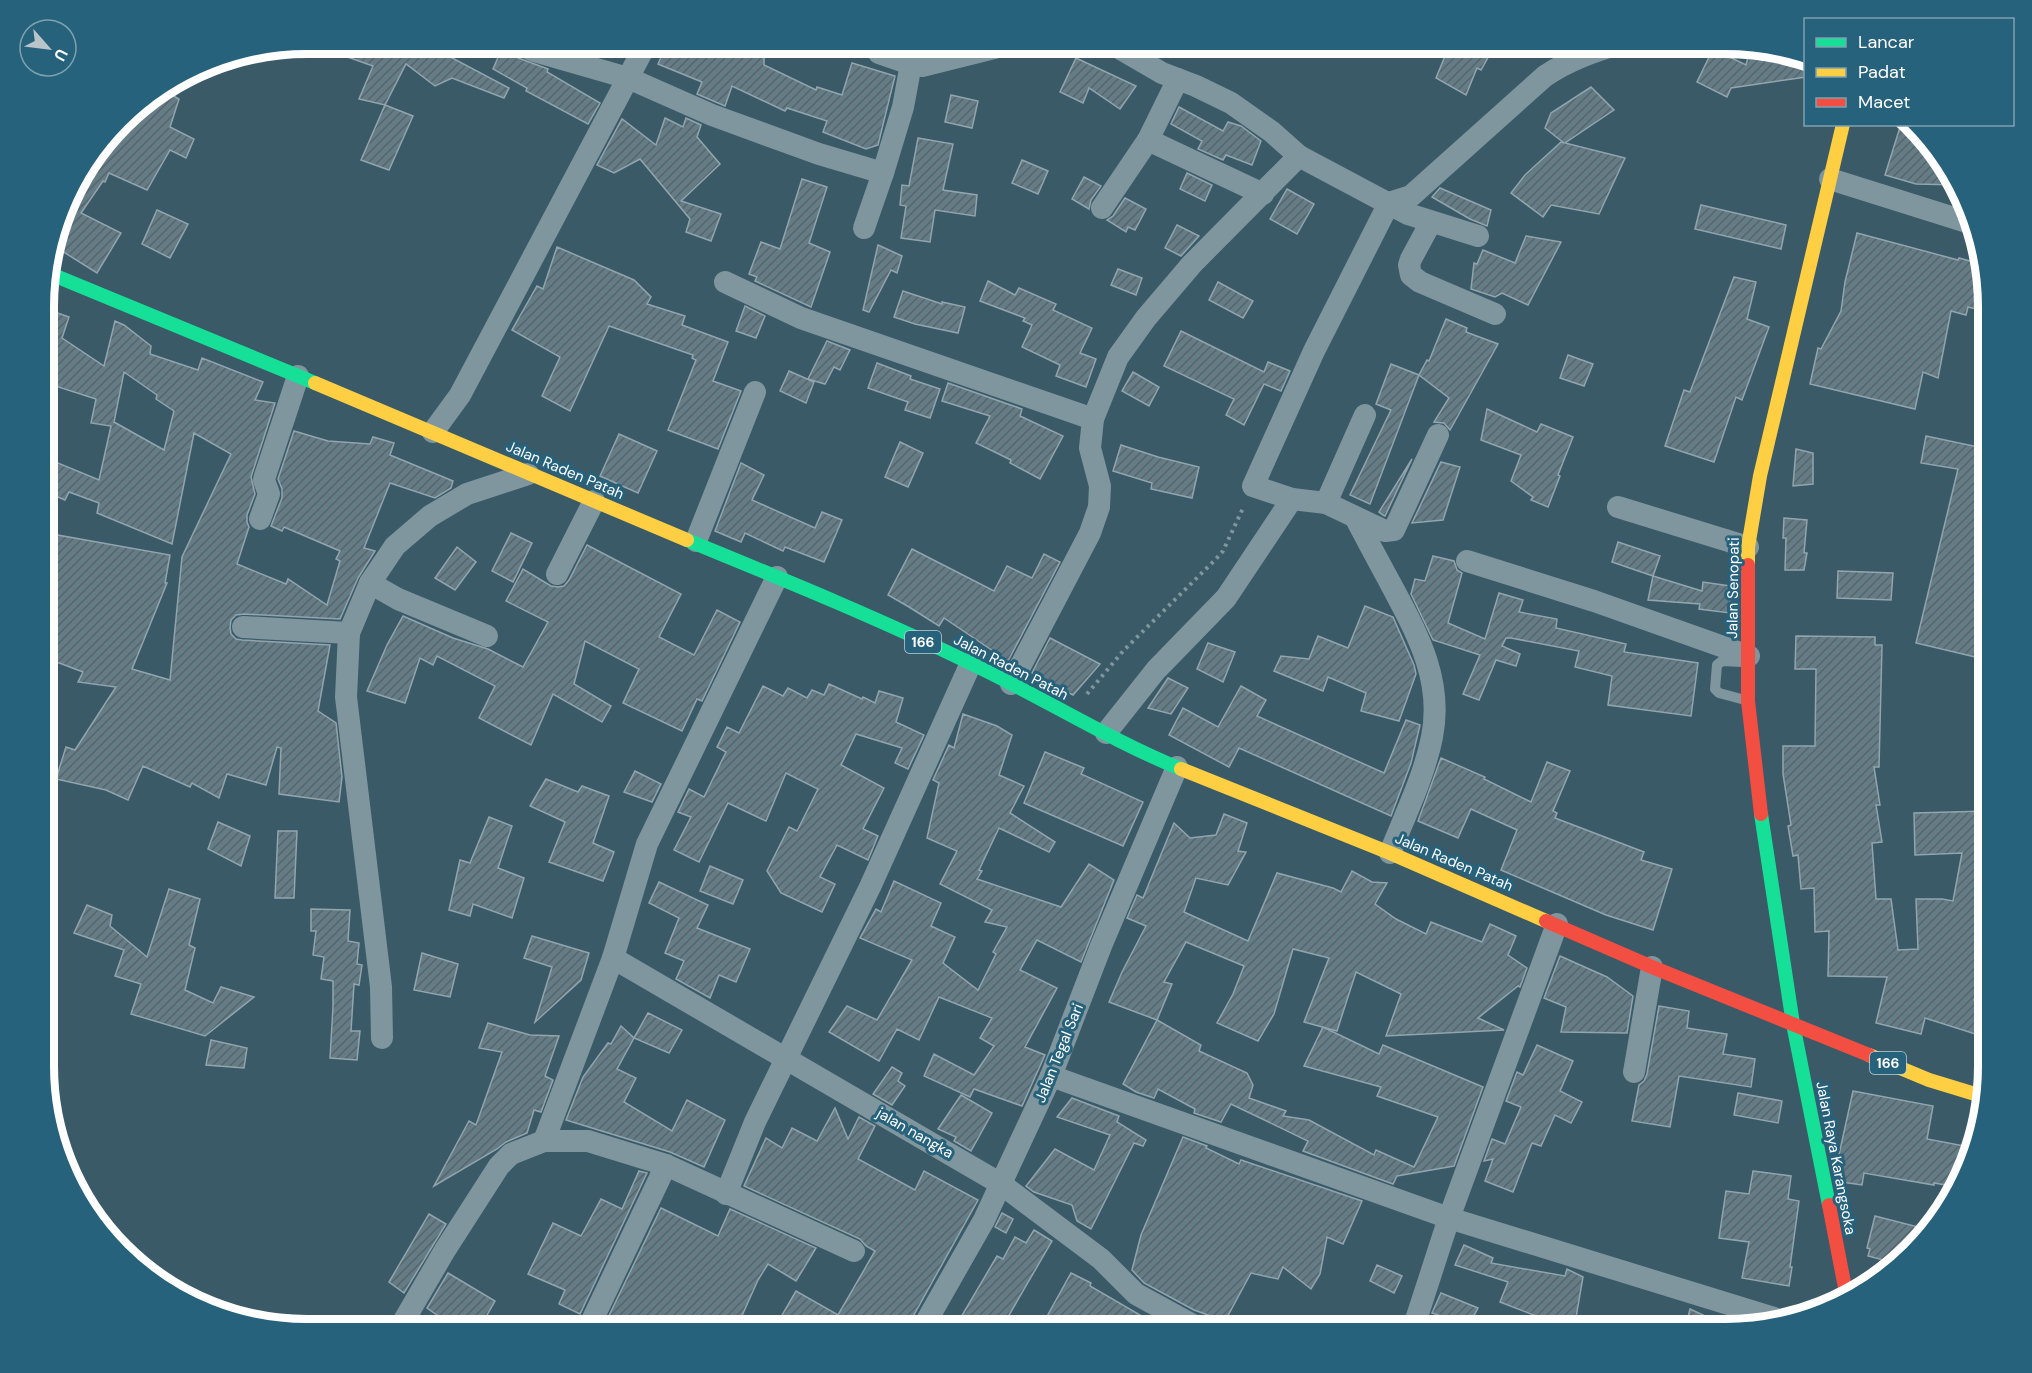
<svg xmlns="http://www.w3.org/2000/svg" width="2032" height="1373" font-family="'DM Sans',sans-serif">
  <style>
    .building { fill: url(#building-hatch); stroke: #92a5ae; stroke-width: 1.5; fill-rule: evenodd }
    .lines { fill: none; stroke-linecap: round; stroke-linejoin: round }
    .path { stroke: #7f969f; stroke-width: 4; stroke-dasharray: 3 4.5; stroke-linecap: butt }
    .lane { stroke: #7f969f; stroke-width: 10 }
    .street { stroke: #7f969f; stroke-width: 22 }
    .fast { stroke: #16e098; stroke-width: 14 }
    .slow { stroke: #ffcf43; stroke-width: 14 }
    .jam { stroke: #f24e42; stroke-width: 14 }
    .labels { text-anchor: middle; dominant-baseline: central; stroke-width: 6; stroke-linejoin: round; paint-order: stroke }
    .shield { fill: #26627c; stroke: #bed0d8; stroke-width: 1.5 }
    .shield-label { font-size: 14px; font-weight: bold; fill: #fff }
    .street-label { font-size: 15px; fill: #fff; stroke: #26627c }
    .rim { fill: none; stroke: #fff; stroke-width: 8 }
  </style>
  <defs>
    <pattern id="building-hatch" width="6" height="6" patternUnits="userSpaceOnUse" patternTransform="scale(1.5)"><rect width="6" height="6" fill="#647c86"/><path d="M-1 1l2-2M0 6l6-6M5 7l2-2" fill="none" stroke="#586469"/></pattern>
  </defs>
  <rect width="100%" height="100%" fill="#3a5a68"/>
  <!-- building -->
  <g class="building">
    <polygon points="316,44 426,44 509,88 504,98 452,78 435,86 406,64 385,105 359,99 373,66 316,46"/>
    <polygon points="504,44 506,44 508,52 513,56 548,69 547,72 600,103 588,124 526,91 527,88 493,69"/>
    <polygon points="667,44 712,44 764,56 764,65 816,90 817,87 842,95 852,63 895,76 878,145 866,149 823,132 827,121 787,108 785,111 732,86 725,106 697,94 702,82 658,64"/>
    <polygon points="1450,44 1470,44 1490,54 1481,70 1477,68 1466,95 1436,78"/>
    <polygon points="1759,47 1806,57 1806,77 1731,88 1727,97 1697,82 1713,49 1746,65 1750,49"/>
    <polygon points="1076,58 1136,86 1120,109 1089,88 1083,103 1060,92"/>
    <polygon points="1591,87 1614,110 1565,143 1625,158 1599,214 1551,205 1543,217 1511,193 1525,175 1561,142 1564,143 1545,128 1551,113"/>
    <polygon points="163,90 179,99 170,127 194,139 186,158 170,150 147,190 109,173 105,182 103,181 81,213 121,233 97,273 54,246 71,190 122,123 128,126 149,99"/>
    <polygon points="951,95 978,101 972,128 945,122"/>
    <polygon points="385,105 413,116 389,170 361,160"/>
    <polygon points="1179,107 1223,131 1228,122 1241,126 1261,141 1252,165 1226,155 1223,160 1198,149 1202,141 1171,124"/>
    <polygon points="665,118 683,127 686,118 701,125 697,137 720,164 681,201 721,214 711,241 686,232 690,219 640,159 614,173 597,165 622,119 656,145"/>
    <polygon points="1901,124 1907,124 1957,185 1916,184 1885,175"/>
    <polygon points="918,138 953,144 943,190 977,195 975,216 935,210 930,242 901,238 906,206 900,205 902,185 909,186"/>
    <polygon points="1022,160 1048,171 1038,194 1012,183"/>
    <polygon points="1187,173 1212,185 1205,201 1180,189"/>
    <polygon points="1084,177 1101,186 1091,200 1089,209 1072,199"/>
    <polygon points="802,179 827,187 809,243 830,252 811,307 755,281 757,277 749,274 761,242 780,249"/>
    <polygon points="1440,188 1491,210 1487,226 1470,219 1432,197"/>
    <polygon points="1287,189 1314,204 1297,234 1270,219"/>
    <polygon points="1125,198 1146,209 1135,230 1128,227 1126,232 1107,220 1113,216"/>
    <polygon points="1701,205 1786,225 1781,249 1695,229"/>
    <polygon points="157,210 188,224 170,258 142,244"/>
    <polygon points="1177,225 1199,236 1181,256 1165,248"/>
    <polygon points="1857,233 1958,260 1959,258 1981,264 1988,290 1988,312 1968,307 1966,315 1951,311 1938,378 1923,372 1915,409 1810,384 1818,348 1821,349 1841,311 1845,282"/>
    <polygon points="1526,236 1561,242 1528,305 1502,293 1495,297 1471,289 1474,263 1477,264 1483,250 1515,263"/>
    <polygon points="878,245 902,256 897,273 891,270 869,312 863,310"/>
    <polygon points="557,247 634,280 651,297 647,304 685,316 682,325 728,342 713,381 741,391 718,449 668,430 696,360 692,358 693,355 609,326 570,411 542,396 560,357 512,330 537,286 543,289"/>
    <polygon points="1118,269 1142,278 1136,295 1111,285"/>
    <polygon points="1734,277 1756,282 1747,319 1769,327 1742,400 1736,397 1714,462 1665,446 1684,390 1690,392"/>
    <polygon points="988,281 1015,295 1019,288 1056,304 1053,310 1092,328 1080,353 1096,359 1086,387 1056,376 1060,365 1022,347 1032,325 1023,321 1025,318 980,301"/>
    <polygon points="1218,282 1253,301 1243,318 1209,300"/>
    <polygon points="903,291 942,304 942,302 965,307 958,333 915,324 894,317"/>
    <polygon points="745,306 765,316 756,338 736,331"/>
    <path d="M46 309 69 317 62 338 104 366 115 321 124 325 151 346 150 354 198 370 202 358 263 382 255 400 275 403 251 477 255 494 247 515V522L249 527 237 564 286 584 288 579 327 605 340 561 336 559 340 551 284 527 282 531 271 526 282 498V489L278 479 294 431 328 441 370 444 373 437 394 443 390 455 453 481 451 488 435 498 390 483 364 548 375 551 358 578 340 619 244 614 236 615 231 620 230 627 231 634 236 639 242 640 330 645 318 711 336 723 342 777 339 802 279 794 281 748 277 747 266 785 227 774 219 798 192 783 190 787 143 766 128 800 106 790 56 779 66 747 75 750 116 687 78 682 83 672 46 658V533L170 555 165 583H167L132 669 170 680 182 557 231 454 194 433 172 544 97 513 99 503 69 492 65 500 46 492V458L99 480 111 426 91 423 96 399 46 383ZM124 372 157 395 156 399 174 411 164 450 114 422Z"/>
    <polygon points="1446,319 1467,328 1466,332 1498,344 1450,430 1444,423 1434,422 1449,398 1419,375 1427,360 1429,361"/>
    <polygon points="1181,331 1264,372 1268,362 1290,371 1281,391 1264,384 1244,425 1226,415 1234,399 1164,366"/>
    <polygon points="827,341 850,350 840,370 834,367 825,384 808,379"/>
    <polygon points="1568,355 1593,364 1584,386 1560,378"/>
    <polygon points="877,363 911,376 910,379 940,389 930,418 905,410 908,402 868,388"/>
    <polygon points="1391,364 1419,375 1370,504 1350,495 1391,410 1376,404"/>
    <polygon points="789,371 814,382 806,403 780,391"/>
    <polygon points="1133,372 1159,387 1149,406 1122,391"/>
    <polygon points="948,383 1022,409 1020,416 1063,436 1040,479 1010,463 1011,460 976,443 990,416 942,401"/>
    <polygon points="1487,409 1537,432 1541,424 1573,437 1558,475 1560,476 1548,507 1531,500 1533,497 1511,481 1521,455 1481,440"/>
    <polygon points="619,434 657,451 638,493 600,476"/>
    <polygon points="1926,436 1988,449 1988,660 1916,643 1958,469 1921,463"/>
    <polygon points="900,442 923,453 908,487 885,477"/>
    <polygon points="1121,445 1158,457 1199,467 1192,498 1151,489 1152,483 1113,471"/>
    <polygon points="1796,449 1813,453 1813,484 1793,486"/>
    <polygon points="1412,459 1385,516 1383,515 1379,512"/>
    <polygon points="1441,462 1460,467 1443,520 1412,523"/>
    <polygon points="741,463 764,475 752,500 815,528 822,512 842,520 824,562 785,547 783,551 745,533 741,542 715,531"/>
    <polygon points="1784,518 1807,520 1804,553 1807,553 1804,570 1785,570 1786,538 1783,538"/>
    <polygon points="511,533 532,543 513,582 492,571"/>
    <polygon points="1618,542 1660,556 1653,576 1612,562"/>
    <polygon points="587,545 681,594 659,637 694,655 717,610 740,622 702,701 697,699 682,731 623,703 639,669 585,641 574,684 611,706 602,722 553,694 531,745 479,718 495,686 437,656 433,665 420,658 405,703 367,691 387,645 403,616 453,638 488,649 523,667 548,622 506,601 523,569 551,586 558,587 564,586 569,580"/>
    <polygon points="457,547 476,562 455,590 435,578"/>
    <polygon points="912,549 994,591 1007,566 1032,578 1044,554 1060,562 1008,661 944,618 939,626 909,607 888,595"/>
    <polygon points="1433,556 1454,561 1457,570 1462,573 1448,623 1485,639 1499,593 1523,600 1519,612 1557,619 1556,628 1626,644 1624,652 1698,663 1691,716 1608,705 1612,676 1575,667 1579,651 1511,638 1506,638 1502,646 1520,654 1516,666 1496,660 1479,700 1463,694 1480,655 1433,640 1411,594 1415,579 1425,581"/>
    <polygon points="1838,571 1893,573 1891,600 1837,598"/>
    <polygon points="1653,576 1702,591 1703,582 1730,586 1730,613 1699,609 1700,604 1648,600"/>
    <polygon points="1365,606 1393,617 1414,665 1416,674 1399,721 1361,711 1366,693 1328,677 1323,691 1274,671 1281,656 1309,659 1318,636 1348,648"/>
    <polygon points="1796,636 1875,637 1875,645 1882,645 1879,767 1874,767 1880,805 1876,805 1882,842 1872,843 1876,899 1891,899 1898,950 1918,949 1916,899 1942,899 1953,901 1962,853 1915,855 1914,813 1988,811 1988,955 1974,1000 1988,1005 1988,1038 1925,1018 1921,1034 1876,1023 1887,977 1828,976 1829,931 1815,932 1814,888 1801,889 1798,855 1793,856 1788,826 1791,825 1783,774 1783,746 1815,746 1816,669 1795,669"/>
    <polygon points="1050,638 1100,664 1073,695 1032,673"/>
    <polygon points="1208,643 1235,652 1223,682 1197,669"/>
    <polygon points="1168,678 1188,688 1171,714 1148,708"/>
    <polygon points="829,684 862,699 863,697 875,703 879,691 903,698 896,722 924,735 908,769 895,763 902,748 856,734 841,765 884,788 863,829 878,836 868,860 837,845 820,877 835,884 822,912 781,893 767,871 789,827 797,831 818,789 786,773 766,821 728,803 699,862 674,850 691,817 678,812 689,789 704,797 726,752 717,747 727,727 739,733 763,686 783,696 788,688 807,698 812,690 824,695"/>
    <polygon points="1241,686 1266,700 1257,716 1384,773 1406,720 1420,725 1411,763 1391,816 1239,748 1229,767 1169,735 1183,708 1218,727"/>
    <polygon points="963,714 997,726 1012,735 999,775 1024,786 1010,813 1055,842 1049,852 999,828 979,870 982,871 977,879 1061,907 1089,864 1114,880 1081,962 1037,940 1020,970 1057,988 1025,1047 1045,1055 1022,1106 974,1089 970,1097 924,1076 934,1054 974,1075 994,1046 980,1038 992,1018 939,997 919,1040 897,1029 879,1061 829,1032 847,1006 877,1020 912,960 860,938 876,909 881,912 894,881 941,903 931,926 955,937 943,963 978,990 996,954 993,952 1007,927 985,922 992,910 940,884 957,851 927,838 939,783 933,780 949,745 954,748"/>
    <polygon points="1045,752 1084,768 1081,774 1143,802 1123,846 1024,803"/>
    <polygon points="1441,758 1485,777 1484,779 1531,802 1547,762 1570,771 1553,811 1557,813 1555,818 1644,852 1641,860 1672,869 1653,930 1606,915 1501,870 1517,830 1471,809 1458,838 1418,821"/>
    <polygon points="635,771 661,784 652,802 624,792"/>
    <polygon points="546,779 578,792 582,786 609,796 593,843 614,852 603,881 549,862 565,822 530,806"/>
    <polygon points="1224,814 1247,823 1238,851 1246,852 1228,885 1196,878 1184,912 1248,941 1277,873 1333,888 1341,892 1352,871 1372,882 1387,883 1375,904 1396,919 1426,934 1431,922 1482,942 1490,924 1516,936 1508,955 1527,968 1520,987 1518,986 1478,1018 1504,1030 1386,1036 1401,994 1356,972 1337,1031 1304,1022 1329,958 1293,949 1274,1014 1258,1041 1217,1023 1233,994 1244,966 1186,942 1164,982 1172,984 1157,1020 1109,1002 1122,972 1146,926 1127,918 1137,895 1143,898 1174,823 1190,838 1216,835"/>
    <polygon points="489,817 512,826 498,868 524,878 512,918 473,904 470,916 449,910 460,860 470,863"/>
    <polygon points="218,822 250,836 241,866 208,849"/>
    <polygon points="278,831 297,831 294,898 275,898"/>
    <polygon points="710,866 743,880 733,904 700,891"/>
    <polygon points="659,882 708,905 697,928 750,949 736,982 719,975 710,998 676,979 684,961 665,953 679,918 649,903"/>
    <polygon points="169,889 200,899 189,945 195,948 185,990 213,1003 221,987 254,997 205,1036 131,1014 141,984 115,976 124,950 74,933 87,905 112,915 110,926 147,957"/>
    <polygon points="311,909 350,910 348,941 359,943 357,964 362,965 359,985 354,984 351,1031 360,1031 357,1060 330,1058 333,1007 333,981 321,979 324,957 313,955 316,931 311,931"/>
    <polygon points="532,936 589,953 581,980 535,1022 552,967 524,958"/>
    <polygon points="422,953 458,964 450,997 414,990"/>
    <polygon points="1560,956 1607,977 1633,996 1627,1033 1561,1032 1566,1007 1544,998"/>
    <polygon points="1659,1006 1689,1011 1687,1028 1727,1034 1723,1054 1755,1059 1751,1087 1679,1076 1670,1127 1632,1121 1639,1085 1644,1081 1647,1074"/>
    <polygon points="648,1013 682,1030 669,1053 634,1038"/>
    <polygon points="1157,1020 1201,1045 1199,1051 1247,1073 1253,1085 1249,1098 1286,1111 1283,1116 1309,1120 1374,1155 1376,1150 1414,1167 1438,1117 1377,1096 1381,1087 1304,1066 1323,1027 1379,1054 1383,1045 1483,1087 1454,1166 1397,1176 1393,1184 1303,1151 1308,1141 1231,1104 1221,1122 1194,1113 1195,1109 1158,1089 1154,1098 1136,1092 1123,1084"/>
    <polygon points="488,1023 530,1035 559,1036 545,1076 553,1080 541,1112 534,1110 527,1133 506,1142 497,1149 434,1186 469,1121 476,1125 502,1052 479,1048"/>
    <polygon points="621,1026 634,1038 617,1069 636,1078 624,1102 672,1131 687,1100 725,1120 704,1167 670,1152 566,1120 583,1077 608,1043 611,1044"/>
    <polygon points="211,1040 247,1048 244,1068 206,1065"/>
    <polygon points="1537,1045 1573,1061 1560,1091 1582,1102 1571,1123 1555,1115 1541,1146 1532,1143 1513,1192 1485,1181 1493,1159 1484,1161 1492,1139 1505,1144 1521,1107 1506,1101 1517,1072 1523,1075"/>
    <polygon points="892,1067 902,1073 898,1081 905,1086 892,1105 873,1094"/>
    <polygon points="1853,1091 1933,1106 1927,1139 1975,1148 1959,1179 1953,1178 1951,1186 1934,1183 1934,1185 1864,1173 1862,1185 1842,1182 1838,1159"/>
    <polygon points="1738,1093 1782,1101 1778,1123 1734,1115"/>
    <polygon points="961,1095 992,1113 971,1151 954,1141 956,1137 938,1129"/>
    <polygon points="1072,1098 1119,1116 1117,1122 1146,1140 1143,1146 1134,1143 1091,1229 1077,1221 1072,1205 1034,1192 1026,1186 1055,1149 1094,1170 1110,1135 1057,1117"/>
    <polygon points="835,1108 848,1139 859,1117 875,1126 858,1159 915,1190 924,1171 978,1200 906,1329 774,1329 796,1291 838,1315 875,1251 866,1246 860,1239 744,1186 766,1138 782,1148 792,1128 817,1141"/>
    <polygon points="1183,1137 1207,1146 1206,1148 1239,1164 1241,1160 1362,1201 1343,1244 1327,1237 1320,1274 1311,1289 1283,1267 1278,1279 1251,1273 1225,1321 1194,1310 1144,1283 1132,1270 1141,1235"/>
    <polygon points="639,1171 647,1173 580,1314 559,1304 565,1290 528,1274 553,1223 581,1236 601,1199 622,1209"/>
    <polygon points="1753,1171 1791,1176 1788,1199 1799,1201 1790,1267 1792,1267 1789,1286 1742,1278 1749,1242 1719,1238 1726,1191 1749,1194"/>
    <polygon points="661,1208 718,1236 730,1209 816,1248 796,1281 768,1264 758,1280 736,1329 610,1329 604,1326"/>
    <polygon points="1002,1213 1013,1219 1006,1233 995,1227"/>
    <polygon points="429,1214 446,1224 404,1293 389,1282"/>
    <polygon points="1875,1216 1930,1230 1891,1262 1868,1256 1870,1249 1867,1248"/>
    <polygon points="1034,1230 1052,1241 1001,1329 954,1329 997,1256 1003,1259 1015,1237 1026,1243"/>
    <polygon points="1464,1245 1493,1258 1491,1263 1565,1276 1567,1269 1583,1277 1574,1329 1557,1329 1557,1324 1500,1302 1508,1282 1455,1265"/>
    <polygon points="1377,1265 1402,1276 1394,1293 1370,1281"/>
    <polygon points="448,1273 495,1301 479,1329 457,1329 427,1308"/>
    <polygon points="1071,1273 1091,1283 1090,1286 1164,1329 1040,1329"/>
    <polygon points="1441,1293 1478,1308 1469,1325 1432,1313"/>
    <polygon points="1690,1309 1731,1328 1685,1329"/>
  </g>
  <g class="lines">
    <!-- path -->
    <polyline class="path" points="1087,694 1124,650 1216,559 1223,551 1244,506"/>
    <!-- lane -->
    <polyline class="lane" points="1742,662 1722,661 1717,665 1715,689 1719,693 1745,700"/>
    <!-- street -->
    <g class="street">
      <polyline points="519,44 534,51 628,78 712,115 819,154 883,173 903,107 911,64"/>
      <polyline points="1112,44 1162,73 1196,86 1231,103 1272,132 1299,156 1408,214 1478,236"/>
      <polyline points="879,53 911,64 922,66 1010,44"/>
      <polyline points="1148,140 1263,194"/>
      <polyline points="1830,179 1970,223"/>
      <polyline points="1102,208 1148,140 1178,79"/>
      <polyline points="1431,222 1411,259 1409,265 1411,275 1420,282 1495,314"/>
      <polyline points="864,228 883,173"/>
      <polyline points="725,282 801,318 1093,419"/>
      <polyline points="433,432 460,395 646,44"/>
      <path d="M1438 435 1394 530 1385 531 1326 503 1292 499 1253 486 1314 351 1389 203 1411 196 1545 76C1569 60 1592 52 1619 44"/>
      <polyline points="1326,503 1365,415"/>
      <polyline points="1618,507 1748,547"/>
      <path d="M1355 517C1368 542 1381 566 1394 590 1419 637 1443 682 1432 737 1424 777 1405 815 1390 853"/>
      <polyline points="260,519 269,494 264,480 265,476 298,376"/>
      <polyline points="696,541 755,392"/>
      <polyline points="1467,561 1594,601 1749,656"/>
      <polyline points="557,574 594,501"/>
      <polyline points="370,583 398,599 487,636"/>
      <polyline points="243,627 349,633"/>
      <polyline points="1011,684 1090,533 1099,507 1100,486 1090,448 1093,419 1118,357 1146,318 1192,264 1299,156"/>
      <polyline points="1106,733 1156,670 1226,598 1292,499"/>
      <polyline points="613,958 1001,1184 1101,1259 1136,1294 1200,1329"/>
      <polyline points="382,1038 381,987 346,697 349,633 370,583 395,546 430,516 467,494 528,474"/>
      <polyline points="1634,1072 1652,967"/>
      <polyline points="1051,1076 1449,1218 1774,1318"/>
      <polyline points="544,1141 613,958 647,844 777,577"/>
      <polyline points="726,1194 755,1122 870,887 971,663"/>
      <polyline points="399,1329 445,1250 499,1166 511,1154 544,1141 588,1141 666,1165 854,1251"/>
      <polyline points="588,1329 666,1165"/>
      <polyline points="922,1329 984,1220 1051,1076 1101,946 1177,767"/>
      <polyline points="1413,1329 1449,1218 1557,924"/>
    </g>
    <!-- fast -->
    <g class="fast">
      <polyline points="46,272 315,383"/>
      <path d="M687 540C782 579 878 618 970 663 1042 697 1108 739 1181 769"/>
      <polyline points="1761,814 1793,1024 1829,1205"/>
    </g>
    <!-- slow -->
    <g class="slow">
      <polyline points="315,383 687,540"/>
      <polyline points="1748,565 1748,547 1760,476 1843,124"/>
      <polyline points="1181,769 1390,853 1546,921"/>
      <polyline points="1869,1055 1929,1080 1985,1097"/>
    </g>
    <!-- jam -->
    <g class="jam">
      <polyline points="1748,565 1748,701 1761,814"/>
      <polyline points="1546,921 1652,967 1869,1055"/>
      <polyline points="1829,1205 1847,1298"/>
    </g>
  </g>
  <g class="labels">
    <!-- shield labels -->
    <g class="shield">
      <rect x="905" y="631" width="36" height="22" rx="4.5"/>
      <rect x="1870" y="1052" width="36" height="22" rx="4.5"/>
    </g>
    <g class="shield-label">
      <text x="923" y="642">166</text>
      <text x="1888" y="1063">166</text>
    </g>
    <!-- street labels -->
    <g class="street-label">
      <text transform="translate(565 470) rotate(23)">Jalan Raden Patah</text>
      <text transform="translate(1733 588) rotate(-89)">Jalan Senopati</text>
      <text transform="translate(1011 667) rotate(27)">Jalan Raden Patah</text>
      <text transform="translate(1454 862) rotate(23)">Jalan Raden Patah</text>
      <text transform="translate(1059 1053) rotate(-68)">Jalan Tegal Sari</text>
      <text transform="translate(915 1133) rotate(30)">jalan nangka</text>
      <text transform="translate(1836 1158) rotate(79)">Jalan Raya Karangsoka</text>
    </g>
  </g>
  <!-- crop -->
  <path d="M0 0H2032V1373H0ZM307 54H1725A253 253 0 0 1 1978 307V1066A253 253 0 0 1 1725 1319H307A253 253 0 0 1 54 1066V307A253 253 0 0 1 307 54Z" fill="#26627c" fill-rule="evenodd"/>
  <path class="rim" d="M307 54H1725A253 253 0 0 1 1978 307V1066A253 253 0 0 1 1725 1319H307A253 253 0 0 1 54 1066V307A253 253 0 0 1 307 54Z"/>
  <!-- legend -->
  <rect x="1804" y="18" width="210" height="108" fill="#26627c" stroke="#7da1b0" stroke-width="1.5"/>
  <rect x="1816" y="38" width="30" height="9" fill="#16e098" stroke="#7da1b0" stroke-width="1.5"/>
  <text x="1858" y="48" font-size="18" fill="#ffffff">Lancar</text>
  <rect x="1816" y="68" width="30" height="9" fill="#ffcf43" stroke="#7da1b0" stroke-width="1.5"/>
  <text x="1858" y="78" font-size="18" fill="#ffffff">Padat</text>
  <rect x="1816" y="98" width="30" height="9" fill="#f24e42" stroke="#7da1b0" stroke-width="1.5"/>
  <text x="1858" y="108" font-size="18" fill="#ffffff">Macet</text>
  <!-- north arrow -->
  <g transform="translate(48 48) rotate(118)"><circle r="28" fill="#26627c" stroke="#7da1b0" stroke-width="1.5"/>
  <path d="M0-4.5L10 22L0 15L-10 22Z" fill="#bac5ca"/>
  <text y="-9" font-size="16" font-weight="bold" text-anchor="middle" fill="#ffffff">U</text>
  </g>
</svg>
